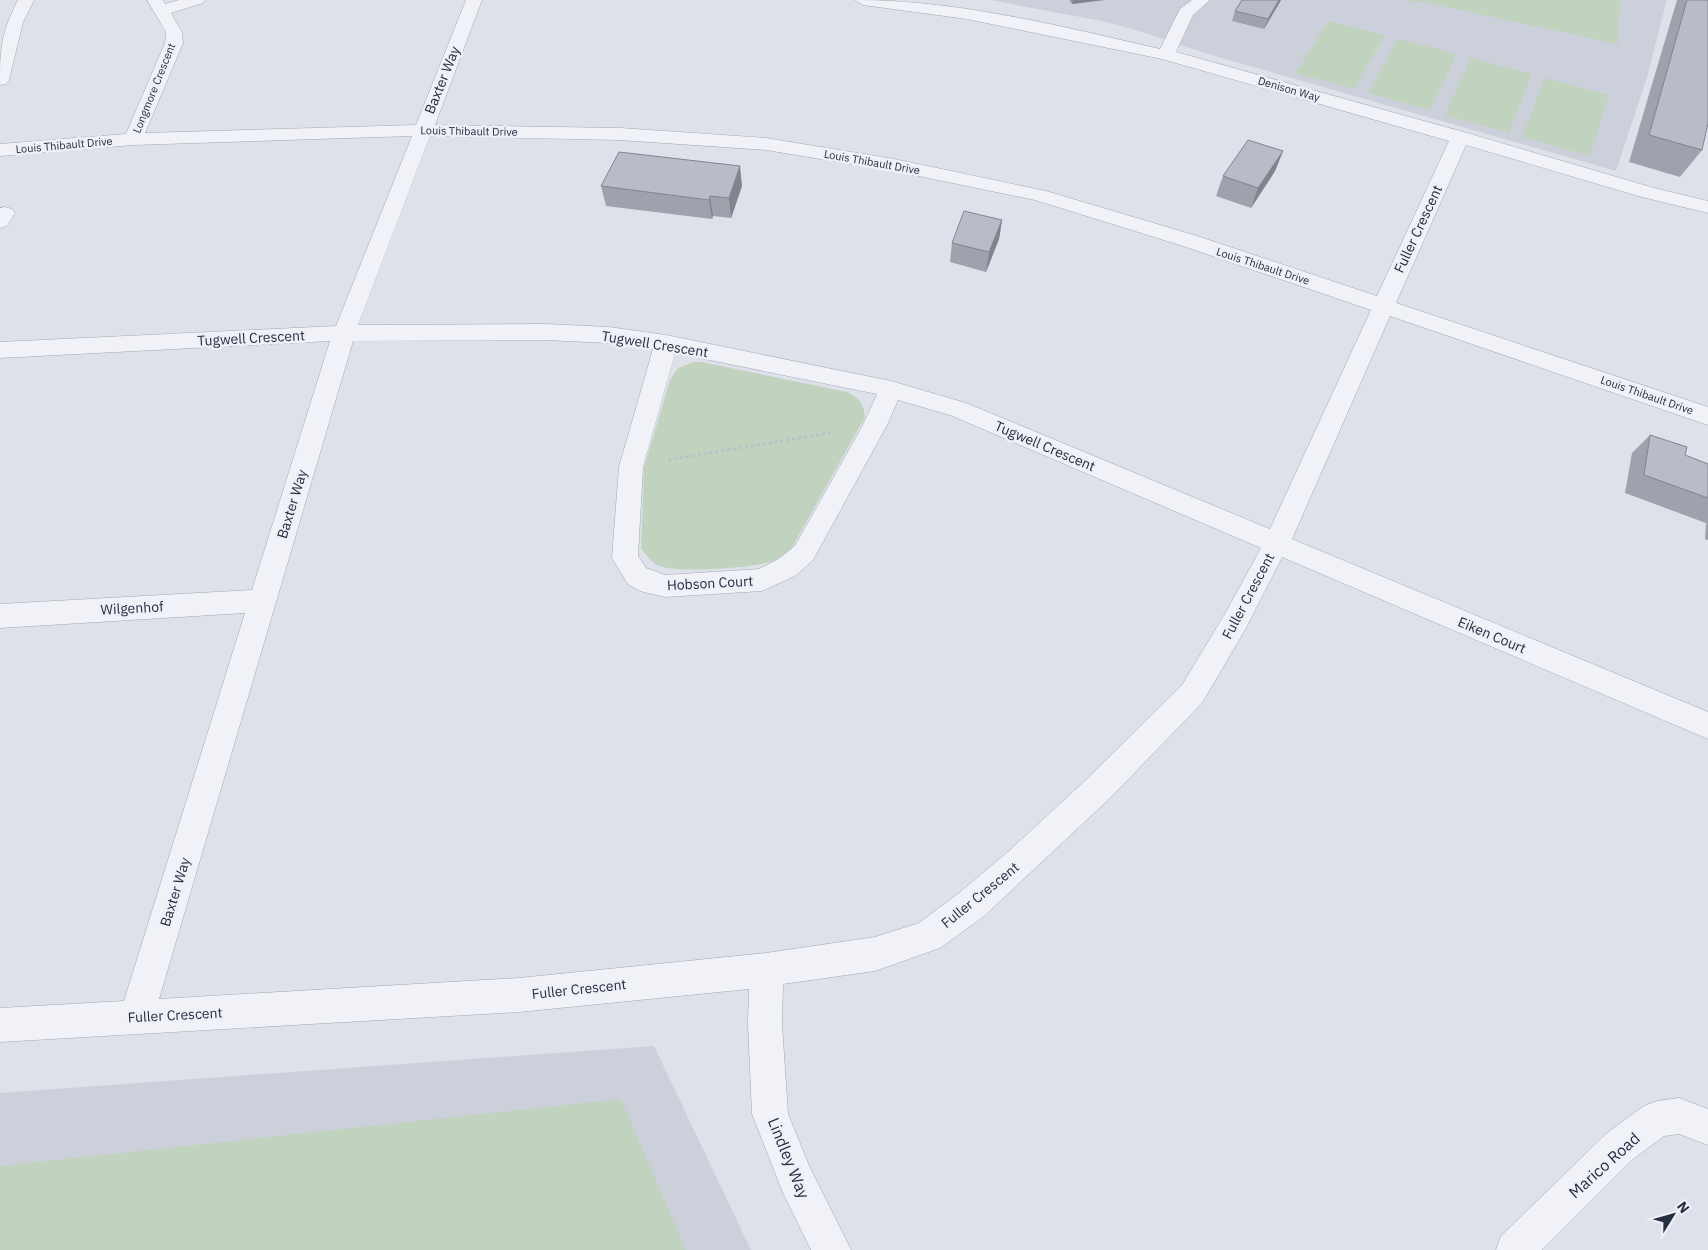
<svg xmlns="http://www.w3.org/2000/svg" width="1708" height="1250" font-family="'IBM Plex Sans',sans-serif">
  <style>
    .built { fill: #ccd0db }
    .green { fill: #c1d3be }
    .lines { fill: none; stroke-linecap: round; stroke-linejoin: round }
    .minor-casing { stroke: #a3a7b3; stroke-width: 1 }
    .path { stroke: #bcbfc7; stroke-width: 2.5; stroke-dasharray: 3 3; stroke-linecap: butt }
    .minor { fill: #f1f2f7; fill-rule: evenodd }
    .wall { fill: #9ea2ad }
    .shaded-wall { fill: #81848d }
    .building { fill: #b8bcc9; stroke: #81848d }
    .labels { text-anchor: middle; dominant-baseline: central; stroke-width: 5; stroke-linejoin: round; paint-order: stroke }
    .far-street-label { font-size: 11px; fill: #262d40; stroke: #edf0f6 }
    .street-label { font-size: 14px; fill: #262d40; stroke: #edf0f6 }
    .near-street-label { font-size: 16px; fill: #262d40; stroke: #edf0f6 }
  </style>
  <rect width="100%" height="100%" fill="#dee1e9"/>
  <!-- built -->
  <g class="built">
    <polygon points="990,0 1667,0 1647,77 1616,171 1208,54 1139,31 1102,21"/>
    <polygon points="654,1046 751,1250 0,1250 0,1093"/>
  </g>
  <!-- green -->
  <g class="green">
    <polygon points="1405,0 1620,0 1618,44 1437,5"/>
    <polygon points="1329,21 1385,35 1354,89 1295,73"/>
    <polygon points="1398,39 1457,54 1430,110 1368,93"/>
    <polygon points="1471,58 1532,74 1509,133 1445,115"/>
    <polygon points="1545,78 1609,95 1590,156 1522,137"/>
    <path d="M694 362H702L847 392C859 398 864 404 865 417L794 544C789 551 784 557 776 560 759 568 673 574 657 565 650 561 646 554 641 548L644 468 670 380 678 368Z"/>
    <polygon points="621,1099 686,1250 0,1250 0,1166"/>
  </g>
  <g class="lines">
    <!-- minor casing -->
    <g class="minor-casing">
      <g id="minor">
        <path d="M18 0H34L23 22 9 80 6 84 0 85C0 49 1 33 18 0Z"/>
        <path d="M147 0H163L165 4 179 0H205L203 3 171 13 182 32 183 43 145 133 416 125 466 0H482L435 125 620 128 766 138 894 159 1046 191 1197 236 1377 296 1449 141 1162 59 967 19 863 5 855 0C958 0 1060 26 1160 49L1180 9 1192 0H1210L1193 15 1176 52 1467 133 1654 188 1708 201V213L1642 197 1466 145 1396 303 1708 407V425L1390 316 1292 539 1708 712V739L1282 557 1246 628 1202 703 1109 799 983 917 940 948 875 971 783 984 782 1024 788 1114 810 1168 851 1250H811L783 1193 752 1114 748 1024 749 989 519 1012 0 1042V1008L124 1001 245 613 0 628V604L252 590 330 341 0 358V342L336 326 412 136 133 145 0 156V144L126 134 165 43 166 32ZM430 136 620 140 766 150 894 171 1035 200 1183 246 1371 310 1270 529 966 403 891 381 666 335 609 327 546 324 358 325ZM546 340 609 343 653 349 619 467 612 558 628 584 640 591 665 597 762 591 795 576 813 560 887 425 898 400 950 415 1261 548 1226 612 1182 685 1087 779 1009 851 959 893 919 923 875 937 766 953 519 978 159 999 353 341ZM675 353 877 394 863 425 795 546 777 560 759 569 665 575 646 568 638 556 643 467Z"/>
        <polygon points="5,207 12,209 15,213 7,226 0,228 0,208"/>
        <polygon points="1679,1098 1708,1109 1708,1145 1679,1134 1664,1136 1633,1159 1542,1250 1496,1250 1501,1236 1607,1133 1644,1106 1657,1101"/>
      </g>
    </g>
    <!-- path -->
    <polyline class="path" points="668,460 835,432"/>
    <!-- minor -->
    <use href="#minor" class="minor"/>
  </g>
  <!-- wall -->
  <g class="wall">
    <polygon points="1069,0 1104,0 1072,4"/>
    <polygon points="1281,0 1264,29 1232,21 1235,11"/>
    <polygon points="1677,0 1708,0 1702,150 1680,177 1629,162"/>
    <polygon points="1283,151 1275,171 1251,208 1216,196 1223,176"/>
    <polygon points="601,186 742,186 731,218 713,216 712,219 606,206"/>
    <polygon points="1002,220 999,239 986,272 950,262 952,243"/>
    <polygon points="1650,435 1685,455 1708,464 1708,540 1705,539 1706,523 1625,493 1632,453"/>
  </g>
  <!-- shaded-wall -->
  <g class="shaded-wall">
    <polygon points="1073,0 1104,0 1072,4"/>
    <polygon points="1279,0 1281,0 1264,29 1268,19"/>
    <polygon points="1283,151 1275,171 1251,208 1258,188"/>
    <polygon points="740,166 742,186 731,218 729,198"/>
    <polygon points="710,196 713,216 712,219 709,200"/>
    <polygon points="1002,220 999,239 986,272 989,252"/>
  </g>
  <!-- building -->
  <g class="building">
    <polygon points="1242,0 1279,0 1268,19 1235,11"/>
    <polygon points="1687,0 1708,0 1708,123 1702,150 1649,135"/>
    <polygon points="1248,140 1283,151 1258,188 1223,176"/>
    <polygon points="619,152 740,166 729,198 710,196 709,200 601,186"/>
    <polygon points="964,211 1002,220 989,252 952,243"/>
    <polygon points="1650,435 1687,447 1685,455 1708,464 1708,498 1644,475"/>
  </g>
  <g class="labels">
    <!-- far-street labels -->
    <g class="far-street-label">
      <text transform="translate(154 88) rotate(-68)">Longmore Crescent</text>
      <text transform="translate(1289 89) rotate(16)">Denison Way</text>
      <text transform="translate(469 131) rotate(1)">Louis Thibault Drive</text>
      <text transform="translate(64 145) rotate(-5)">Louis Thibault Drive</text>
      <text transform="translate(872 162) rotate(10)">Louis Thibault Drive</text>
      <text transform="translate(1263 266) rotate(18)">Louis Thibault Drive</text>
      <text transform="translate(1647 395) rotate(19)">Louis Thibault Drive</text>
    </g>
    <!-- street labels -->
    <g class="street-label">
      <text transform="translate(442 80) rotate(-68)">Baxter Way</text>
      <text transform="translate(1418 229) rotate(-65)">Fuller Crescent</text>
      <text transform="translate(251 338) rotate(-3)">Tugwell Crescent</text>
      <text transform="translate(655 344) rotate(9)">Tugwell Crescent</text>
      <text transform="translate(1045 446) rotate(23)">Tugwell Crescent</text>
      <text transform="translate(292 504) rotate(-73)">Baxter Way</text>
      <text transform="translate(710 583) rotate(-3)">Hobson Court</text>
      <text transform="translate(1248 596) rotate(-62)">Fuller Crescent</text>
      <text transform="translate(132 608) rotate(-3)">Wilgenhof</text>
      <text transform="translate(1492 635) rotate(23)">Eiken Court</text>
      <text transform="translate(175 892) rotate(-73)">Baxter Way</text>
      <text transform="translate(980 895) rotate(-39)">Fuller Crescent</text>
      <text transform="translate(579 989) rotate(-6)">Fuller Crescent</text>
      <text transform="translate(175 1015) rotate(-3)">Fuller Crescent</text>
    </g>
    <!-- near-street labels -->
    <g class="near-street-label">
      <text transform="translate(789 1158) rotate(68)">Lindley Way</text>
      <text transform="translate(1604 1165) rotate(-42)">Marico Road</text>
    </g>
  </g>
  <!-- north arrow -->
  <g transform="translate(1673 1215) rotate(53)" stroke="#edf0f6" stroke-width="4" paint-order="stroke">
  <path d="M0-4L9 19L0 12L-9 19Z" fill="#262d40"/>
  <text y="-8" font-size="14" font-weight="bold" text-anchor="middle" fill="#262d40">N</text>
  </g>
</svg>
